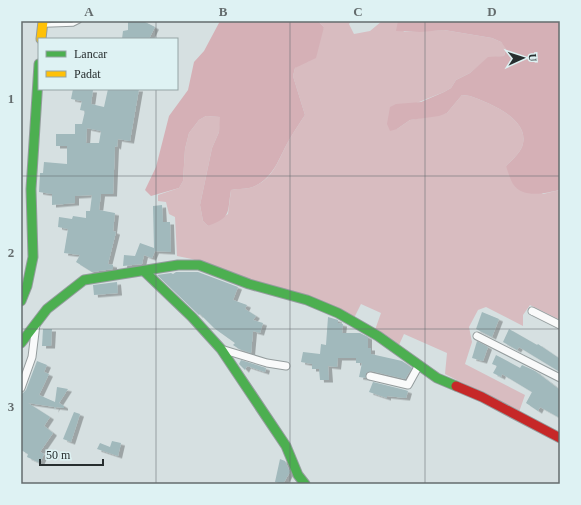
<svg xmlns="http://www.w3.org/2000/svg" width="581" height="505" font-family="'Times New Roman',serif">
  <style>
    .green { fill: #d8bcc0 }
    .forest { fill: #d5b0b6 }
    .building { fill: #a1b9bc; fill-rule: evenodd; filter: url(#shadow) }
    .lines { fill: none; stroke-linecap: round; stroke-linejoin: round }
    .lane-casing { stroke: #949c9d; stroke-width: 5.5 }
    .street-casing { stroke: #949c9d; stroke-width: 9 }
    .fast-casing { stroke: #949c9d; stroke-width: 11 }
    .slow-casing { stroke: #949c9d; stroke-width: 11 }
    .jam-casing { stroke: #949c9d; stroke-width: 11 }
    .lane { stroke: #f9fafa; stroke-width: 3.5 }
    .street { stroke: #f9fafa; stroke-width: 7 }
    .fast { stroke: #4caf50; stroke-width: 9 }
    .slow { stroke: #ffc107; stroke-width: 9 }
    .jam { stroke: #c62828; stroke-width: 9 }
    .grid { fill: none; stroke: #646c6d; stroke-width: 1; stroke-opacity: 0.55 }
    .neatline { fill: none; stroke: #646c6d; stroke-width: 1.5 }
    .grid-label { font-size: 13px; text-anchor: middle; font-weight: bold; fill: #646c6d }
  </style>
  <defs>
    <filter id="shadow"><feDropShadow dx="4" dy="2.5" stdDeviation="0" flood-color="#0004"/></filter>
  </defs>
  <rect width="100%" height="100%" fill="#d6e0e1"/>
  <!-- green -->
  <path class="green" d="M318 21H351L349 24 354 34 370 31 382 21H398L404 32 444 30 492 38 501 42 506 48 504 56 488 58 470 73 456 80 451 88 444 92 414 104H396L397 129 410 120 447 113 462 95 470 96C489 103 532 119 522 147 519 154 511 161 506 166L543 194 560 190V320L530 305 523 315V326L486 307 478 310 469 327 472 342 465 364 525 395 519 412 445 374 447 353 404 334 399 345 375 330 381 313 361 304 353 320 192 259 177 256 175 217 169 214 166 202 158 201V195L179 188 183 181 185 149 189 133 199 120 206 116 221 117 219 132 212 148 200 205 203 221 208 226 228 214 231 190C239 188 247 190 255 186 274 178 279 158 288 142 293 133 299 124 305 115L293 76 295 68 301 63 309 61 324 27Z"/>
  <!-- forest -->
  <g class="forest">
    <path d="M220 21H318L324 27 316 58 295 68 293 76 305 115C299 124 293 133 288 142 279 158 274 177 255 186 247 190 239 188 231 190 227 213 232 217 208 226L203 221 200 205 212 148 219 132 220 117 206 116 199 120 189 133 185 149 183 181 179 188 151 196 145 190 156 167 169 116 188 90 194 62 204 51Z"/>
    <path d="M398 21H560V190C546 193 523 199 513 184 510 179 508 172 506 166 511 161 519 154 522 147 532 119 489 103 470 96L462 95 447 113 439 116 410 120 397 129 390 131 387 124 390 107 396 104 421 102 444 92 451 88 456 80 470 73 488 57 504 56 506 49 501 42 492 38 444 30 420 32 396 31Z"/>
  </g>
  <!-- building -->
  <g class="building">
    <polygon points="128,21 143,21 155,27 149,39 122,39 123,31 128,30"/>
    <path d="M73 89 93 90 91 104 104 107 108 89H139L130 141 118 139 117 147 115 146 113 194H101L99 210 115 213 113 231 116 232 108 264 113 265V269L92 272 76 262 80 255 64 253 68 229 58 227 59 217 72 219 73 216 86 218V211H90L92 195 75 196V203L52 205V194L39 192 40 173H43L44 162 67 164V146H56V134H75V124H82L85 111 80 110 82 101 71 99ZM87 128 101 131 99 143H86Z"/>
    <polygon points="162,205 163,222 170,222 171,252 155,251 152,258 144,255 142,264 123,266 124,255 135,256 140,243 154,248 153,206"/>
    <polygon points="176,272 198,272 238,287 233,300 247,305 245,309 256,316 253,320 263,323 260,333 253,331 251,353 239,349 233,345 235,343 214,328 200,314 199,315 157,275 171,273 173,274"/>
    <polygon points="117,282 118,293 94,295 93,285"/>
    <polygon points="482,312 499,319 492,337 476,329"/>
    <polygon points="328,317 338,320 338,323 343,324 342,333 360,333 368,337 368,348 371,348 371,354 402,361 412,368 405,379 371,371 366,373 366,378 359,377 362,363 356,363 356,358 338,358 337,367 328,366 329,380 320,380 319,369 312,369 312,364 301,362 303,352 320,354 321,344 326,345"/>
    <polygon points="43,329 52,329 51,346 42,346"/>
    <polygon points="509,329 537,345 538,344 560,359 560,372 519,347 517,350 503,342"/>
    <polygon points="477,341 488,347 483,361 472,358"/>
    <polygon points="496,355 520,368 522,365 535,371 560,390 560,418 540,407 538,411 526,403 532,392 502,374 501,377 493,373 497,366 492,364"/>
    <polygon points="241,360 266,368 265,372 247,366 245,370 239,364"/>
    <polygon points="37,361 47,365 44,372 49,374 39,395 55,402 57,387 68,389 59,403 64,406 64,408 56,407 54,410 55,407 28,403 50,417 44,426 53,433 40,452 44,454 40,463 27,457 28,454 21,450 21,395 26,390"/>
    <polygon points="373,382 405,390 408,391 406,398 387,396 387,398 369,392"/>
    <polygon points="74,412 80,414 71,442 63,439"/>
    <polygon points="112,441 121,443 118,456 97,449 100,443 110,447"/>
    <polygon points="280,459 285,461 290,472 283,484 275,482"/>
  </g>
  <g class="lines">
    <!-- lane casing -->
    <g class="lane-casing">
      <polyline id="lane" points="45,25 73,24 79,21"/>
    </g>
    <!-- street casing -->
    <g class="street-casing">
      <g id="street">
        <polyline points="532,311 560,325"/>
        <polyline points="477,336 560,378"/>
        <polyline points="221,349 267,363 286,366"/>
        <polyline points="370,376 408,385 419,365"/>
        <polyline points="21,388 32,357 36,324"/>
      </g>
    </g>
    <!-- fast casing -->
    <g class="fast-casing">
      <g id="fast">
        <polyline points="144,271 192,317 221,349 286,446 298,475 305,484"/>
        <polyline points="21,301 27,286 33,257 31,189 39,64"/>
        <polyline points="21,343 47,309 84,280 178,265 199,265 249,284 307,300 338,313 378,336 437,378 456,386"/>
      </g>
    </g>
    <!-- slow casing -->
    <g class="slow-casing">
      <polyline id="slow" points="41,39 43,21"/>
    </g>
    <!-- jam casing -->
    <g class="jam-casing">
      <polyline id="jam" points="456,386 482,397 560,438"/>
    </g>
    <!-- lane -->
    <use href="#lane" class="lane"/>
    <!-- street -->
    <use href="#street" class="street"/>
    <!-- fast -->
    <use href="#fast" class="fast"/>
    <!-- slow -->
    <use href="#slow" class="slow"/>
    <!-- jam -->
    <use href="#jam" class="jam"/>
  </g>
  <!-- grid -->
  <path class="grid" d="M156 21V39M290 21V484M425 21V484M156 89V484M21 176H560M21 329H560"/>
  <!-- border -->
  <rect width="581" height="505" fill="none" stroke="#def2f3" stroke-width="44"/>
  <!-- legend -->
  <rect x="38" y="38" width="140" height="52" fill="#def2f3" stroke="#95a4a5"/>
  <rect x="46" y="51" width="20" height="6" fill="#4caf50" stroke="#95a4a5"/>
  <text x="74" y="58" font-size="12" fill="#272e2f">Lancar</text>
  <rect x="46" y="71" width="20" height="6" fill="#ffc107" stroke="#95a4a5"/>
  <text x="74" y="78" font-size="12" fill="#272e2f">Padat</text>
  <!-- north arrow -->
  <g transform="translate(523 58) rotate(87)" stroke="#def2f3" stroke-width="3" paint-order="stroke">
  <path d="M0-3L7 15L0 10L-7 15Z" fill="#272e2f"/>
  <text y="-6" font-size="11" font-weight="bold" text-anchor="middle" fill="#272e2f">U</text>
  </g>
  <!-- scale -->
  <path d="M40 459v6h63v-6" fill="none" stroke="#272e2f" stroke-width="2"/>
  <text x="46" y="459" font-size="12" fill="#272e2f" stroke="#def2f3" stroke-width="3" paint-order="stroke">50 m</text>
  <rect x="22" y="22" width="537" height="461" class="neatline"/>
  <g class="grid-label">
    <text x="89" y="16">A</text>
    <text x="223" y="16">B</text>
    <text x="358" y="16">C</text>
    <text x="492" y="16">D</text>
    <text x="11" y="103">1</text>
    <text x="11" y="257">2</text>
    <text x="11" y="411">3</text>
  </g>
</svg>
